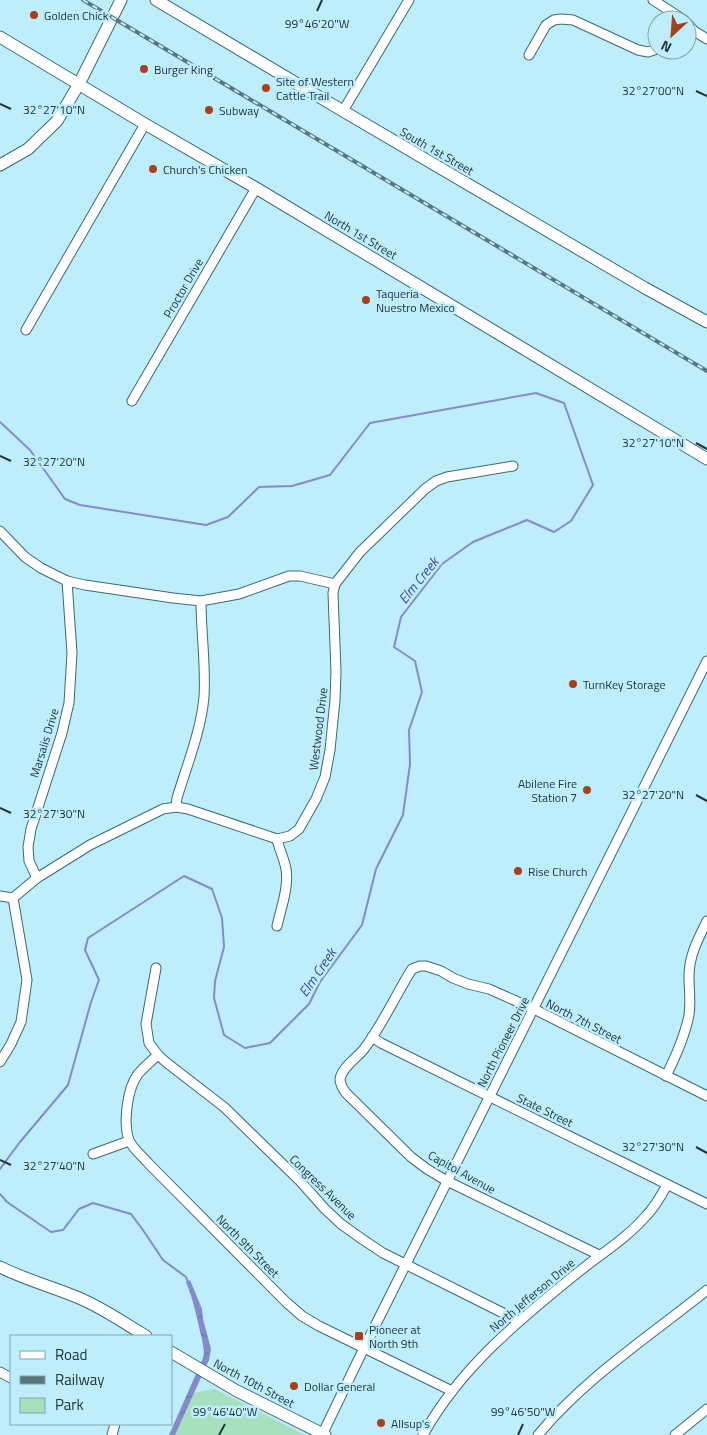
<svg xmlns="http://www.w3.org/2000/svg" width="707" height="1435" font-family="'Titillium Web',sans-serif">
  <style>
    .park { fill: #a7e0be }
    .water { fill: url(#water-ripples) }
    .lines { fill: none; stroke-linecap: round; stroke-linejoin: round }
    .stream { stroke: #848bc9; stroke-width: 2 }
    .minor-casing { stroke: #3c6975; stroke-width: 11 }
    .major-casing { stroke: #3c6975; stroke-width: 13 }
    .minor { stroke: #fff; stroke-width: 9 }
    .major { stroke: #fff; stroke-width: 11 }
    .rail-casing { stroke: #59767f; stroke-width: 4 }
    .rail { stroke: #beeefc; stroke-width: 2; stroke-dasharray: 5.5; stroke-linecap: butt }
    .ticks { fill: none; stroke: #22353b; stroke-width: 2 }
    .poi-dot { fill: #a7401d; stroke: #beeefc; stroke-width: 2 }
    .labels { text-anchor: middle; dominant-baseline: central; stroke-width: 5; stroke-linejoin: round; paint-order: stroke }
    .poi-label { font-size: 12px; fill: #22353b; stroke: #beeefc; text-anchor: start }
    .street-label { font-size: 12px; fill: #22353b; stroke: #beeefc }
    .water-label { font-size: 14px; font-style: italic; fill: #424691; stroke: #beeefc }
    .ticks-label { font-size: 12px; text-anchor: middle; fill: #22353b; stroke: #beeefc; stroke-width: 5; stroke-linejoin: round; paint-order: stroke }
  </style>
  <defs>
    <pattern id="water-ripples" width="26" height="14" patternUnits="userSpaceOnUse" patternTransform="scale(1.25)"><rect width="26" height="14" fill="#848bc9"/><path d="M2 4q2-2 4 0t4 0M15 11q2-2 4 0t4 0" fill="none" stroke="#6c72a4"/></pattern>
  </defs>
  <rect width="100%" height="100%" fill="#beeefc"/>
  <!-- park -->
  <polygon class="park" points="215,1389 305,1435 173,1435 193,1393"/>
  <!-- water -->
  <path class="water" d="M190 1280 202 1309 203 1319 211 1349 209 1360 175 1435H169L203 1358C205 1350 203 1347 202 1339 197 1320 194 1301 186 1282Z"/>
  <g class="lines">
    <!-- stream -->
    <g class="stream">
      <polyline points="0,422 30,450 65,499 80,505 206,525 228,517 259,487 292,486 330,475 370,423 536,393 564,403 593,485 571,521 554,532 527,520 473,542 442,564 401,617 394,647 415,661 422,692 409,730 410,764 403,815 376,869 362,925 320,982 309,1004 270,1043 245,1048 224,1035 214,998 215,981 224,947 222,918 212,889 184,876 88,938 85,950 99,980 91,1002 68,1085 20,1142 0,1169"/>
      <polyline points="0,1194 7,1202 51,1232 63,1230 79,1209 93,1203 131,1214 143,1230 163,1260 186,1277 188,1283"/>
    </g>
    <!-- minor casing -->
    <g class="minor-casing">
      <g id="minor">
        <polyline points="653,0 684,20"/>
        <polyline points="687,23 694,31 707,39"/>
        <polyline points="529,55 546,25 554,20 561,19 573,20 638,50 648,52 657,49"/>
        <polyline points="343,111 409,0"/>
        <polyline points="26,330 145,124"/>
        <polyline points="132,401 256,188"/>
        <polyline points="0,531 25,557 41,568 67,581 85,585 173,598 201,601 239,594 289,576 300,576 335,584"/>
        <path d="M176 807 177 798C187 765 201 731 204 697 206 665 201 633 201 601"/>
        <polyline points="37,878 29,861 28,847 31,829 62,733 69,703 72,653 67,581"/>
        <polyline points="0,896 13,898"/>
        <path d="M277 926C281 908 289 887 286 869 284 858 279 849 277 839"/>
        <polyline points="156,968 146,1024 149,1043 158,1055 167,1063 224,1107 301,1182 324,1208 341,1224 362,1239 383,1253 519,1321"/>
        <polyline points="372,1037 381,1043 707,1204"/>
        <path d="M158 1055C151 1061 144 1067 138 1074 127 1089 123 1123 129 1140 132 1148 143 1157 149 1164L286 1302 302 1316 319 1326 452 1391"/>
        <polyline points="0,1062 11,1044 21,1022 27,980 13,898 37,878 90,845 163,809 176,807 188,809 277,839 290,836 299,829 316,799 325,777 330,750 335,700 336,672 333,593 335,584 360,552 425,489 436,481 447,477 513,466"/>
        <path d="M666 1076C676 1056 685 1036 689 1015 691 1002 689 989 689 976 689 956 698 939 707 921"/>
        <polyline points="93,1154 129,1141"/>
        <path d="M599 1255 447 1181 427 1169 411 1157 346 1093C343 1089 340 1085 340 1079 342 1067 357 1058 364 1049 383 1024 395 996 412 969L420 966H426L441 971 453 978 468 984 489 989 534 1009 707 1096"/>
        <polyline points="0,1372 11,1378"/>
        <polyline points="112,1435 115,1424"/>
        <polyline points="322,1435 364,1348 707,661"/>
        <path d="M423 1435C461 1367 517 1322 576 1274 599 1255 626 1239 646 1216 655 1207 661 1196 667 1185"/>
        <path d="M538 1435C585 1378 650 1336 707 1290"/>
        <polyline points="675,1435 707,1409"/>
      </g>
    </g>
    <!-- major casing -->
    <g class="major-casing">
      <g id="major">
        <polyline points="156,0 343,111 645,288 707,322"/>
        <polyline points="0,37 145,124 256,188 707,459"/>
        <polyline points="0,165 28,149 57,121 79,84 121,0"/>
        <path d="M0 1267C26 1280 53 1287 79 1298 103 1308 124 1323 146 1336"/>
        <polyline points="171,1352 237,1391 325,1435"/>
      </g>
    </g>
    <!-- minor -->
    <use href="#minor" class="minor"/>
    <!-- major -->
    <use href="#major" class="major"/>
    <!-- rail casing -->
    <g class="rail-casing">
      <polyline id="rail" points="83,0 707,371"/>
    </g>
    <!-- rail -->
    <use href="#rail" class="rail"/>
  </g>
  <!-- ticks -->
  <path class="ticks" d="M317 11 322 0M696 91 707 96M0 104 11 109M696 443 707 449M0 456 11 461M696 795 707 801M0 808 11 813M696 1147 707 1153M0 1160 11 1165M219 1435 225 1424M518 1435 523 1424"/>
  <!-- markers -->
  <g class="poi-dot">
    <circle cx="34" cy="15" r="5"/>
    <circle cx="144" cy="69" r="5"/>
    <circle cx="266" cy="88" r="5"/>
    <circle cx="209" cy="110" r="5"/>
    <circle cx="153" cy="169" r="5"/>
    <circle cx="366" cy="300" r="5"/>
    <circle cx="573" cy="684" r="5"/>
    <circle cx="587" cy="790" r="5"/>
    <circle cx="518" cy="871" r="5"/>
    <rect x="354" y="1331" width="10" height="10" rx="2.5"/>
    <circle cx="294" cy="1386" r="5"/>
    <circle cx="381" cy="1423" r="5"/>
  </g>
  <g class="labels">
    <!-- poi labels -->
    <g class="poi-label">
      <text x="44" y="15">Golden Chick</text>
      <text x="154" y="69">Burger King</text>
      <text x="276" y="81">Site of Western<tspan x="276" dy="14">Cattle Trail</tspan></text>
      <text x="219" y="110">Subway</text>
      <text x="163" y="169">Church's Chicken</text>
      <text x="376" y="293">Taqueria<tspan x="376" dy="14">Nuestro Mexico</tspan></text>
      <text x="583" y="684">TurnKey Storage</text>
      <text x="577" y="783" text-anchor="end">Abilene Fire<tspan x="577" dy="14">Station 7</tspan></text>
      <text x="528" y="871">Rise Church</text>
      <text x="369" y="1329">Pioneer at<tspan x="369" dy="14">North 9th</tspan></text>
      <text x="304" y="1386">Dollar General</text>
      <text x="391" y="1423">Allsup's</text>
    </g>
    <!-- street labels -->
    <g class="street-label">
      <text transform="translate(437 151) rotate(30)">South 1st Street</text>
      <text transform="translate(361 235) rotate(31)">North 1st Street</text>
      <text transform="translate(183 288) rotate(-60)">Proctor Drive</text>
      <text transform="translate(318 729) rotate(-83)">Westwood Drive</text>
      <text transform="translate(44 743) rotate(-73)">Marsalis Drive</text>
      <text transform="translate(584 1021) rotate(27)">North 7th Street</text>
      <text transform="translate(503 1042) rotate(-63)">North Pioneer Drive</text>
      <text transform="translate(545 1110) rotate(26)">State Street</text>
      <text transform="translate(462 1172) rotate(29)">Capitol Avenue</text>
      <text transform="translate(323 1187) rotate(44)">Congress Avenue</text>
      <text transform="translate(248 1246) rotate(45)">North 9th Street</text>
      <text transform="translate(532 1295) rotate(-40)">North Jefferson Drive</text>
      <text transform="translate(254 1383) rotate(28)">North 10th Street</text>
    </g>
    <!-- water labels -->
    <g class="water-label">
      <text transform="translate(418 580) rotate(-51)">Elm Creek</text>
      <text transform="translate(317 972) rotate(-56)">Elm Creek</text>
    </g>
  </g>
  <g class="ticks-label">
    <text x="317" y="28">99°46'20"W</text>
    <text x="653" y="95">32°27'00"N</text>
    <text x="54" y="114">32°27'10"N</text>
    <text x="653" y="447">32°27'10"N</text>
    <text x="54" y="466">32°27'20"N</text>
    <text x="653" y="799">32°27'20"N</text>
    <text x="54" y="818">32°27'30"N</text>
    <text x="653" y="1151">32°27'30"N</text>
    <text x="54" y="1170">32°27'40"N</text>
    <text x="225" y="1416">99°46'40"W</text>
    <text x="523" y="1416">99°46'50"W</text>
  </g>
  <!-- legend -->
  <rect x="10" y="1335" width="162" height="90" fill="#beeefc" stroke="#80a4af"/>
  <rect x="20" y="1351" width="25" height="8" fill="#ffffff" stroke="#80a4af"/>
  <text x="55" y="1360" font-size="15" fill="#22353b">Road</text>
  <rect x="20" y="1376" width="25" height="8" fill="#59767f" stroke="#80a4af"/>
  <text x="55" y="1385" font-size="15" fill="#22353b">Railway</text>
  <rect x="20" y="1398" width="25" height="15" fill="#a7e0be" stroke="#80a4af"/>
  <text x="55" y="1410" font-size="15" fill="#22353b">Park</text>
  <!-- north arrow -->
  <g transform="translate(672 35) rotate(206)"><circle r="24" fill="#beeefc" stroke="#80a4af"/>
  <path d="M0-4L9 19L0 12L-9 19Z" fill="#a7401d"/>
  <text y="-8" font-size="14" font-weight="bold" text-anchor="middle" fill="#22353b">N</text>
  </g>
</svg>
